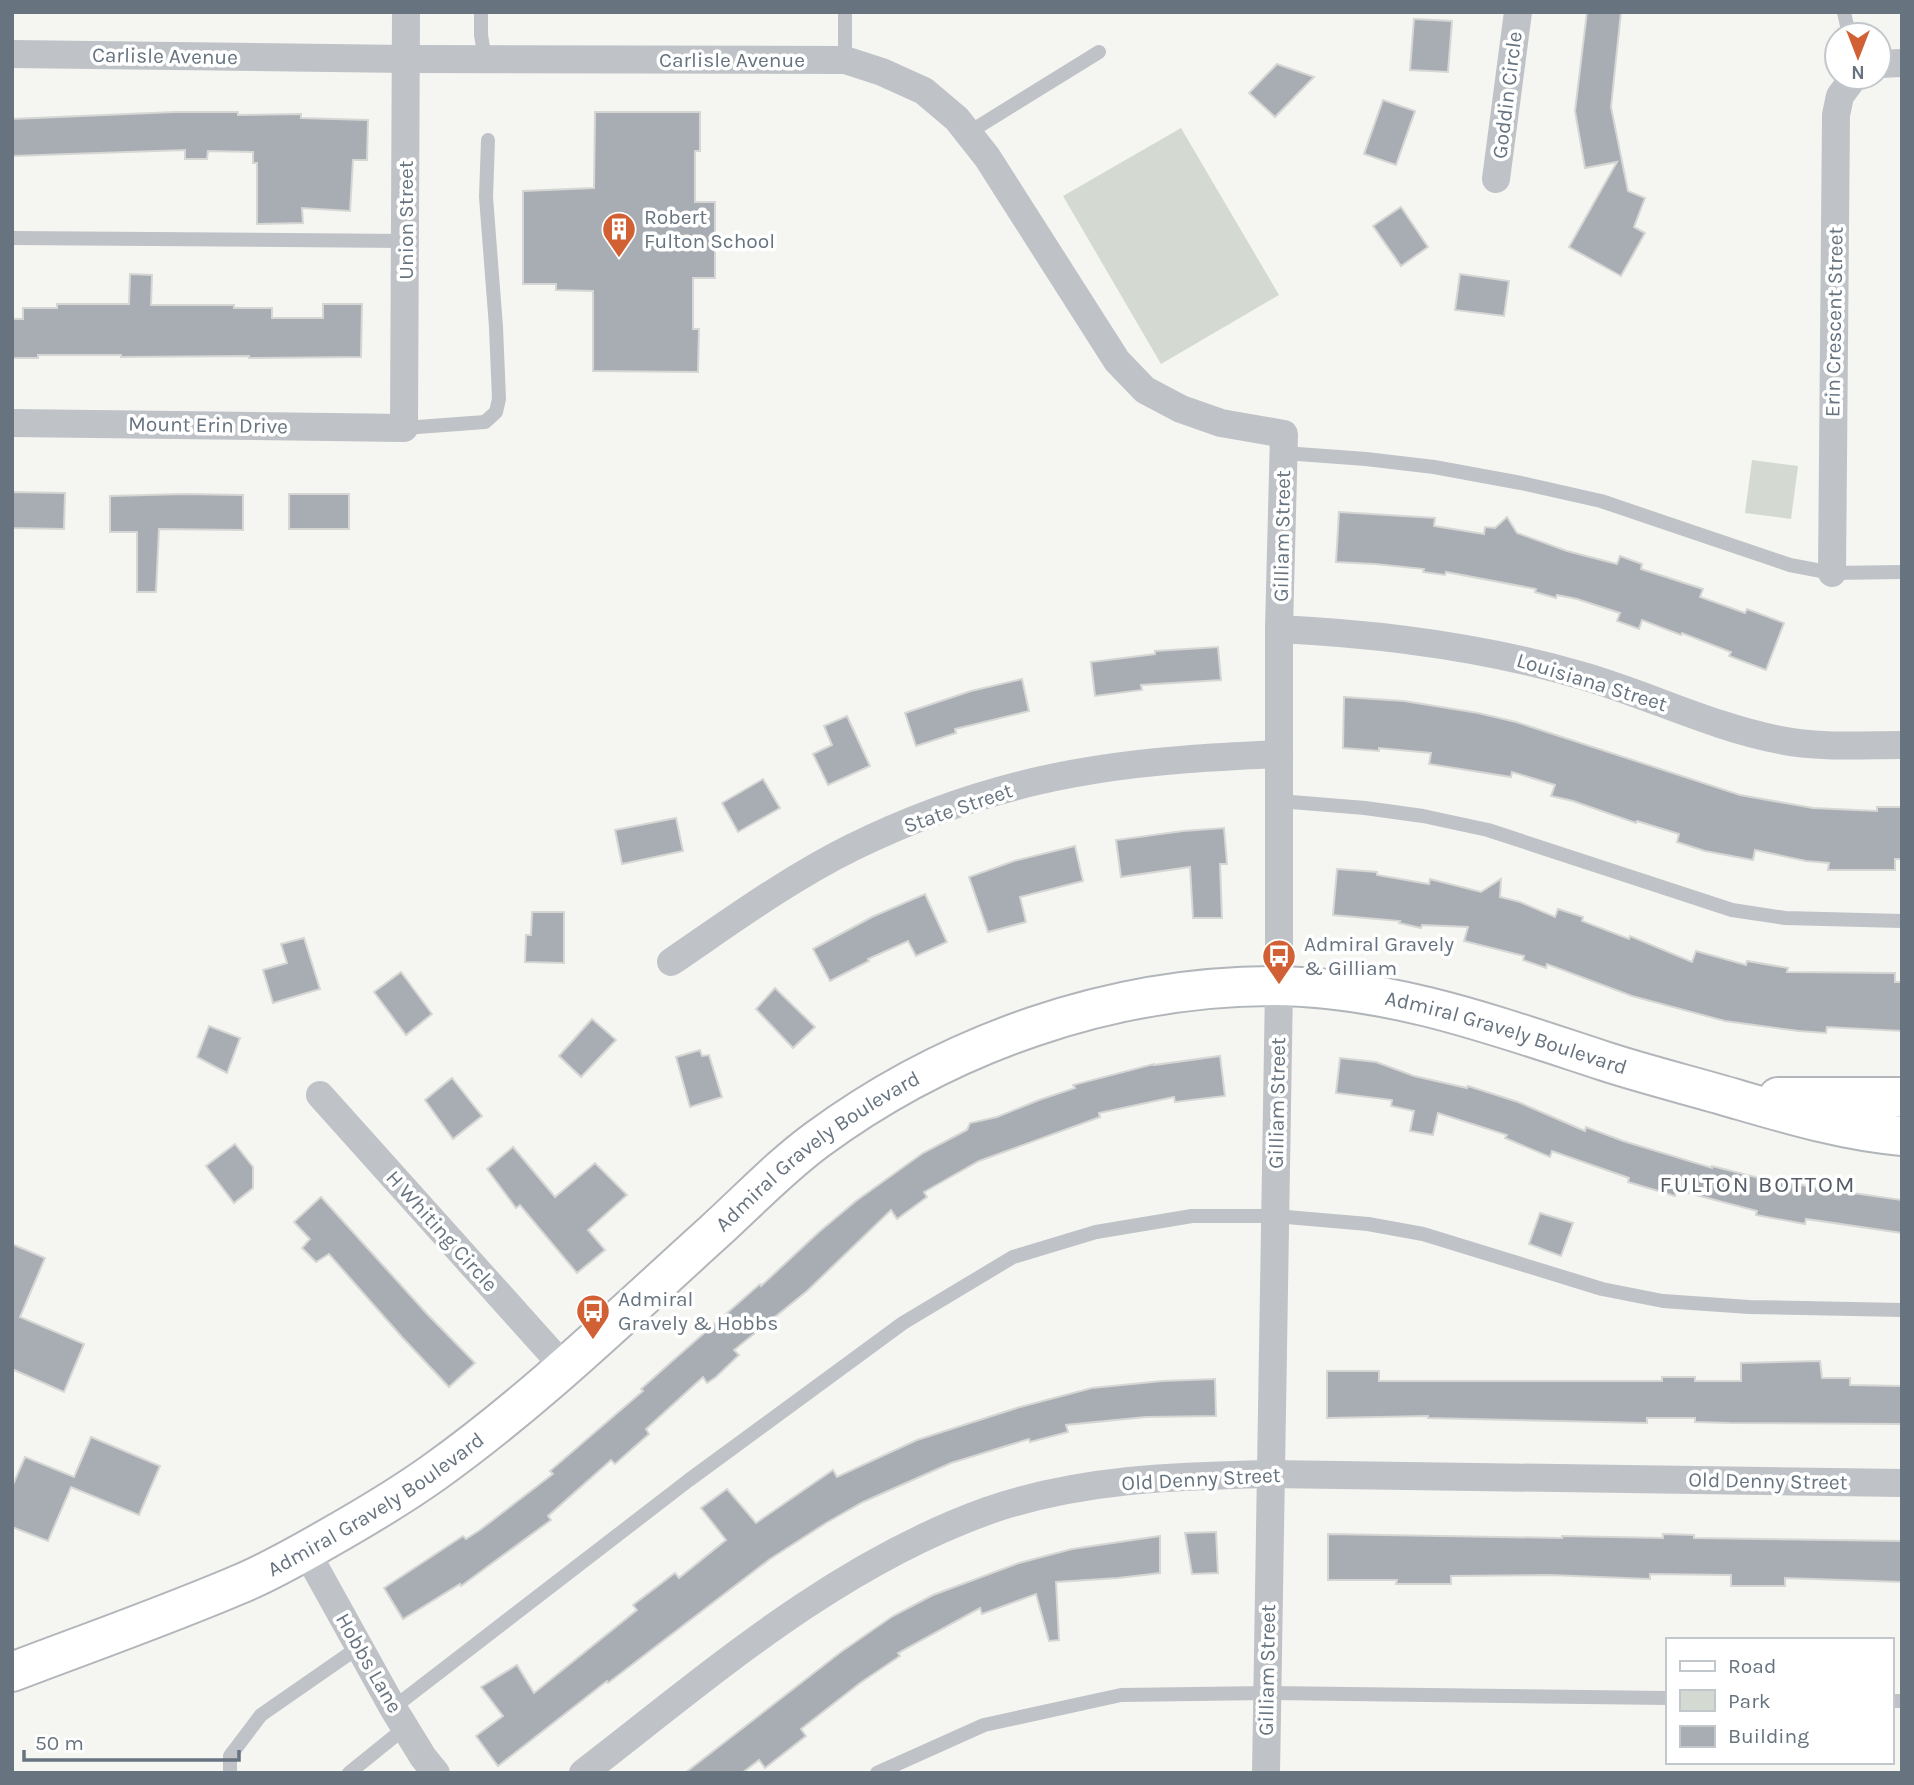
<svg xmlns="http://www.w3.org/2000/svg" width="1914" height="1785" font-family="Karla,sans-serif">
  <style>
    .green { fill: #d4dad2 }
    .building { fill: #a7adb2; stroke: #d6d7d5; stroke-width: 2 }
    .lines { fill: none; stroke-linecap: round; stroke-linejoin: round }
    .secondary-casing { stroke: #b2b6ba; stroke-width: 42 }
    .lane { stroke: #bfc2c6; stroke-width: 14 }
    .street { stroke: #bfc2c6; stroke-width: 28 }
    .secondary { stroke: #fff; stroke-width: 38 }
    .labels { text-anchor: middle; dominant-baseline: central; stroke-width: 7; stroke-linejoin: round; paint-order: stroke }
    .street-label { font-size: 21px; fill: #677480; stroke: #fff }
    .poi-label { font-size: 21px; fill: #677480; stroke: #fff; text-anchor: start }
    .neighbourhood-label { font-size: 23px; letter-spacing: 2px; fill: #545d66; stroke: #fff }
  </style>
  <rect width="100%" height="100%" fill="#f5f5f2"/>
  <!-- green -->
  <g class="green">
    <polygon points="1181,128 1279,295 1161,364 1063,196"/>
    <polygon points="1752,460 1798,466 1791,519 1745,513"/>
  </g>
  <!-- building -->
  <g class="building">
    <polygon points="1587,12 1621,12 1611,107 1628,191 1645,198 1634,227 1645,233 1621,276 1569,247 1617,162 1585,168 1575,111"/>
    <polygon points="1414,19 1452,21 1448,72 1410,70"/>
    <polygon points="1277,64 1314,77 1275,117 1249,93"/>
    <polygon points="1383,100 1415,111 1396,165 1364,154"/>
    <polygon points="175,112 238,112 238,115 301,114 301,118 368,120 367,160 353,160 350,211 302,208 303,223 257,224 257,163 253,163 253,152 208,151 207,159 185,159 185,150 12,156 12,119"/>
    <polygon points="595,112 700,112 700,151 695,151 695,202 715,202 715,278 693,278 693,329 699,329 698,372 593,371 593,291 556,290 556,284 523,284 523,191 594,188"/>
    <polygon points="1401,207 1428,247 1401,266 1373,226"/>
    <polygon points="130,274 152,275 151,305 234,305 234,308 272,308 272,318 323,318 323,304 362,304 361,357 249,358 249,356 121,357 121,355 38,355 38,358 12,358 12,319 23,319 23,308 57,308 57,304 129,304"/>
    <polygon points="1460,274 1509,281 1504,316 1455,310"/>
    <polygon points="12,492 65,493 64,529 12,528"/>
    <polygon points="184,494 243,495 243,530 159,529 156,592 137,592 137,532 110,532 110,496"/>
    <rect x="289" y="494" width="60" height="35"/>
    <polygon points="1339,512 1435,518 1434,526 1484,534 1485,527 1495,528 1507,517 1517,533 1567,551 1617,564 1620,556 1642,564 1641,569 1703,589 1700,597 1745,613 1747,609 1784,623 1766,670 1729,656 1731,652 1682,633 1681,635 1642,620 1639,629 1617,621 1620,613 1577,599 1557,595 1556,598 1535,592 1536,589 1446,572 1445,575 1423,572 1424,569 1375,564 1336,562"/>
    <polygon points="1218,647 1221,680 1141,685 1142,690 1095,696 1091,662 1155,654 1155,651"/>
    <polygon points="1022,679 1029,711 955,729 956,733 916,746 905,713 971,691"/>
    <polygon points="1344,697 1404,701 1478,713 1516,722 1740,795 1813,808 1877,811 1877,807 1902,807 1902,859 1895,859 1895,870 1828,870 1829,863 1806,861 1755,850 1753,860 1705,851 1677,842 1679,834 1637,821 1636,823 1573,801 1551,796 1555,785 1512,772 1511,777 1429,764 1431,753 1379,748 1379,751 1343,748"/>
    <polygon points="847,716 870,766 828,785 813,754 832,745 824,726"/>
    <polygon points="763,779 780,808 738,832 722,803"/>
    <polygon points="676,818 683,851 622,864 615,830"/>
    <polygon points="1224,828 1227,864 1220,864 1222,918 1193,918 1190,867 1121,877 1116,840 1183,831"/>
    <polygon points="1075,846 1083,881 1020,897 1026,922 988,932 969,877 1014,861"/>
    <polygon points="1337,869 1377,872 1377,875 1429,884 1430,879 1481,892 1501,879 1500,897 1520,902 1555,917 1558,909 1583,917 1582,921 1629,939 1630,936 1692,962 1696,951 1746,965 1747,961 1788,968 1787,972 1895,973 1895,982 1902,982 1902,1031 1827,1027 1826,1033 1799,1031 1725,1021 1632,996 1547,964 1546,968 1523,960 1524,956 1464,941 1468,927 1422,925 1421,928 1399,923 1400,921 1333,915"/>
    <polygon points="925,894 947,942 916,956 908,941 868,959 869,961 830,981 813,949 872,917"/>
    <polygon points="532,912 564,912 564,963 525,962 526,935 531,935"/>
    <polygon points="304,938 320,989 273,1003 263,970 287,963 281,944"/>
    <polygon points="401,972 432,1014 406,1035 374,992"/>
    <polygon points="775,988 815,1027 793,1048 756,1009"/>
    <polygon points="592,1019 616,1040 581,1077 559,1056"/>
    <polygon points="209,1026 240,1038 227,1073 197,1057"/>
    <polygon points="700,1050 702,1056 709,1055 722,1097 690,1107 676,1057"/>
    <polygon points="1220,1056 1225,1096 1175,1102 1174,1097 1099,1113 1100,1117 979,1161 924,1192 927,1197 897,1219 891,1210 807,1291 734,1350 739,1355 716,1377 707,1383 703,1377 646,1429 649,1434 615,1464 611,1460 548,1516 551,1520 461,1586 460,1584 403,1619 384,1588 463,1536 466,1539 480,1530 553,1474 550,1471 643,1391 641,1389 669,1364 760,1284 761,1286 819,1232 856,1201 923,1153 967,1130 970,1123 997,1117 1039,1100 1075,1088 1073,1085 1154,1064 1154,1065"/>
    <polygon points="1340,1058 1376,1062 1414,1076 1467,1088 1468,1086 1518,1102 1585,1131 1586,1127 1623,1141 1712,1168 1712,1166 1763,1179 1763,1177 1811,1187 1902,1200 1902,1233 1806,1219 1805,1224 1756,1215 1757,1211 1677,1190 1675,1196 1628,1182 1629,1178 1552,1151 1550,1157 1505,1138 1507,1135 1438,1113 1433,1135 1410,1131 1414,1111 1391,1106 1392,1100 1336,1093"/>
    <polygon points="452,1078 482,1116 453,1139 425,1100"/>
    <polygon points="235,1144 253,1167 253,1188 234,1203 206,1166"/>
    <polygon points="513,1147 555,1197 595,1163 627,1195 588,1230 605,1250 577,1273 520,1205 516,1208 487,1169"/>
    <polygon points="321,1197 427,1314 475,1363 449,1387 402,1337 329,1254 316,1262 302,1248 310,1239 294,1222"/>
    <polygon points="1540,1213 1573,1223 1561,1256 1529,1244"/>
    <polygon points="12,1244 45,1258 20,1317 84,1344 64,1392 12,1369"/>
    <polygon points="1820,1361 1822,1378 1850,1378 1850,1385 1902,1386 1902,1424 1730,1423 1695,1422 1695,1418 1647,1418 1647,1423 1428,1418 1428,1416 1327,1418 1327,1371 1379,1371 1379,1381 1662,1381 1662,1377 1695,1377 1695,1381 1741,1381 1741,1363"/>
    <polygon points="1215,1379 1216,1416 1146,1417 1066,1425 1068,1432 1030,1442 1029,1439 951,1463 863,1502 826,1523 770,1559 608,1683 607,1681 498,1766 476,1736 503,1716 481,1687 517,1665 534,1693 637,1610 633,1605 675,1573 679,1578 726,1540 701,1508 727,1489 756,1523 833,1470 837,1477 917,1440 1020,1407 1092,1388 1162,1381"/>
    <polygon points="91,1437 160,1466 139,1515 71,1487 48,1541 12,1527 12,1487 25,1457 74,1477"/>
    <polygon points="1216,1532 1218,1573 1192,1574 1185,1533"/>
    <polygon points="1328,1534 1562,1538 1562,1536 1663,1538 1663,1534 1694,1535 1694,1538 1902,1541 1902,1582 1785,1578 1785,1586 1731,1586 1731,1575 1650,1574 1650,1579 1550,1575 1451,1576 1451,1584 1396,1584 1397,1580 1328,1580"/>
    <polygon points="1160,1536 1160,1573 1118,1578 1056,1582 1059,1640 1049,1641 1036,1594 982,1614 980,1608 898,1653 900,1656 860,1683 801,1729 806,1736 765,1768 759,1760 742,1773 685,1773 841,1652 893,1616 933,1595 1019,1563 1072,1549"/>
  </g>
  <g class="lines">
    <!-- secondary casing -->
    <g class="secondary-casing">
      <g id="secondary">
        <polyline points="1778,1097 1902,1097"/>
        <path id="s1" d="M12 1672C88 1643 165 1616 240 1584 269 1572 297 1556 325 1540 362 1519 398 1498 433 1473 534 1401 623 1314 715 1231 749 1200 781 1166 818 1139 949 1043 1111 986 1274 986 1390 987 1494 1025 1604 1061 1647 1075 1692 1086 1736 1099 1791 1115 1845 1131 1902 1136"/>
      </g>
    </g>
    <!-- lane -->
    <g class="lane">
      <polyline points="481,12 481,35 485,59"/>
      <polyline points="1844,12 1849,35"/>
      <polyline points="845,60 845,12"/>
      <polyline points="968,133 1099,52"/>
      <polyline points="12,238 406,241"/>
      <polyline points="404,428 485,422 496,412 499,399 496,327 486,197 488,140"/>
      <polyline points="1284,453 1366,459 1434,467 1521,483 1601,501 1790,565 1832,573 1902,572"/>
      <polyline points="1279,801 1365,808 1423,816 1488,830 1732,910 1785,918 1902,921"/>
      <polyline points="1891,1701 1902,1701"/>
      <polyline points="393,1708 689,1480 903,1323 1013,1257 1096,1232 1192,1216 1275,1216 1368,1224 1423,1234 1602,1289 1663,1301 1749,1307 1902,1310"/>
      <polyline points="230,1773 230,1756 261,1715 359,1647"/>
      <polyline points="349,1773 406,1727"/>
      <polyline points="877,1773 984,1725 1121,1695 1267,1693 1667,1698"/>
    </g>
    <!-- street -->
    <g class="street">
      <polyline points="12,54 406,59 845,60 882,72 924,91 957,119 987,157 1117,361 1145,390 1181,409 1221,423 1284,434 1279,629 1279,986 1266,1773"/>
      <polyline points="1879,64 1902,63"/>
      <polyline points="1496,179 1518,12"/>
      <polyline points="12,423 404,428 406,12"/>
      <polyline points="1832,573 1836,115 1840,96 1854,77"/>
      <path d="M1279 629C1383 634 1484 647 1583 676 1649 695 1712 727 1780 740 1819 748 1862 745 1902 745"/>
      <path d="M671 962C730 922 787 880 851 848 926 811 1011 783 1094 770 1155 760 1217 757 1279 754"/>
      <polyline points="320,1095 564,1367"/>
      <polyline points="306,1551 393,1708 423,1757 436,1773"/>
      <path d="M583 1773C710 1675 834 1566 987 1511 1078 1479 1175 1476 1270 1474L1902 1483"/>
    </g>
    <!-- secondary -->
    <use href="#secondary" class="secondary"/>
  </g>
  <!-- icons -->
  <defs>
    <g id="building-pin" transform="scale(1.75)"><path d="M0 17L-7.5 6A9.5 9.5 0 1 1 7.5 6Z" fill="#d26035" stroke="#fff"/><path d="M-4-6H4V6H1V3H-1V6H-4ZM-2.5-4.3h1.7v1.8h-1.7ZM.8-4.3h1.7v1.8H.8ZM-2.5-1h1.7V.8h-1.7ZM.8-1h1.7V.8H.8Z" fill="#fff"/></g>
    <g id="bus-pin" transform="scale(1.75)"><path d="M0 17L-7.5 6A9.5 9.5 0 1 1 7.5 6Z" fill="#d26035" stroke="#fff"/><path d="M-5-6H5V4H4V6H2V4H-2V6H-4V4H-5ZM-3.5-4V0h7V-4ZM-3.5 1.2v1.5H-2V1.2ZM2 1.2v1.5H3.5V1.2Z" fill="#fff"/></g>
  </defs>
  <g fill-rule="evenodd">
    <use href="#building-pin" x="619" y="229"/>
    <use href="#bus-pin" x="1279" y="956"/>
    <use href="#bus-pin" x="593" y="1311"/>
  </g>
  <g class="labels">
    <!-- street labels -->
    <g class="street-label">
      <text transform="translate(165 56) rotate(1)">Carlisle Avenue</text>
      <text x="732" y="60">Carlisle Avenue</text>
      <text transform="translate(1507 95) rotate(-83)">Goddin Circle</text>
      <text transform="translate(406 220) rotate(-90)">Union Street</text>
      <text transform="translate(1834 322) rotate(-89)">Erin Crescent Street</text>
      <text transform="translate(208 425) rotate(1)">Mount Erin Drive</text>
      <text transform="translate(1282 536) rotate(-89)">Gilliam Street</text>
      <text transform="translate(1592 682) rotate(17)">Louisiana Street</text>
      <text transform="translate(958 808) rotate(-19)">State Street</text>
      <text stroke="none"><textPath href="#s1" startOffset="1704">Admiral Gravely Boulevard</textPath></text>
      <text transform="translate(1277 1103) rotate(-89)">Gilliam Street</text>
      <text stroke="none"><textPath href="#s1" startOffset="970">Admiral Gravely Boulevard</textPath></text>
      <text transform="translate(442 1231) rotate(48)">H Whiting Circle</text>
      <text transform="translate(1201 1479) rotate(-3)">Old Denny Street</text>
      <text transform="translate(1768 1481) rotate(1)">Old Denny Street</text>
      <text stroke="none"><textPath href="#s1" startOffset="402">Admiral Gravely Boulevard</textPath></text>
      <text transform="translate(369 1663) rotate(60)">Hobbs Lane</text>
      <text transform="translate(1267 1670) rotate(-89)">Gilliam Street</text>
    </g>
    <!-- poi labels -->
    <g class="poi-label">
      <text x="644" y="217">Robert<tspan x="644" dy="24">Fulton School</tspan></text>
      <text x="1304" y="944">Admiral Gravely<tspan x="1304" dy="24">&amp; Gilliam</tspan></text>
      <text x="618" y="1299">Admiral<tspan x="618" dy="24">Gravely &amp; Hobbs</tspan></text>
    </g>
    <!-- neighbourhood labels -->
    <g class="neighbourhood-label">
      <text x="1758" y="1184">FULTON BOTTOM</text>
    </g>
  </g>
  <!-- border -->
  <rect width="1914" height="1785" fill="none" stroke="#677480" stroke-width="28"/>
  <!-- legend -->
  <rect x="1666" y="1638" width="228" height="126" fill="#ffffff" stroke="#c2c7cc" stroke-width="2"/>
  <rect x="1680" y="1661" width="35" height="10" fill="#ffffff" stroke="#c2c7cc" stroke-width="2"/>
  <text x="1728" y="1673" font-size="21" fill="#677480">Road</text>
  <rect x="1680" y="1690" width="35" height="21" fill="#d4dad2" stroke="#c2c7cc" stroke-width="2"/>
  <text x="1728" y="1708" font-size="21" fill="#677480">Park</text>
  <rect x="1680" y="1726" width="35" height="21" fill="#a7adb2" stroke="#c2c7cc" stroke-width="2"/>
  <text x="1728" y="1743" font-size="21" fill="#677480">Building</text>
  <!-- north arrow -->
  <g transform="translate(1858 56) rotate(180)"><circle r="33" fill="#ffffff" stroke="#c2c7cc" stroke-width="2"/>
  <path d="M0-5L12 26L0 18L-12 26Z" fill="#d26035"/>
  <text y="-10" font-size="19" font-weight="bold" text-anchor="middle" fill="#677480">N</text>
  </g>
  <!-- scale -->
  <path d="M24 1750v10h215v-10" fill="none" stroke="#677480" stroke-width="3.5"/>
  <text x="35" y="1750" font-size="21" fill="#677480" stroke="#ffffff" stroke-width="5" paint-order="stroke">50 m</text>
</svg>
